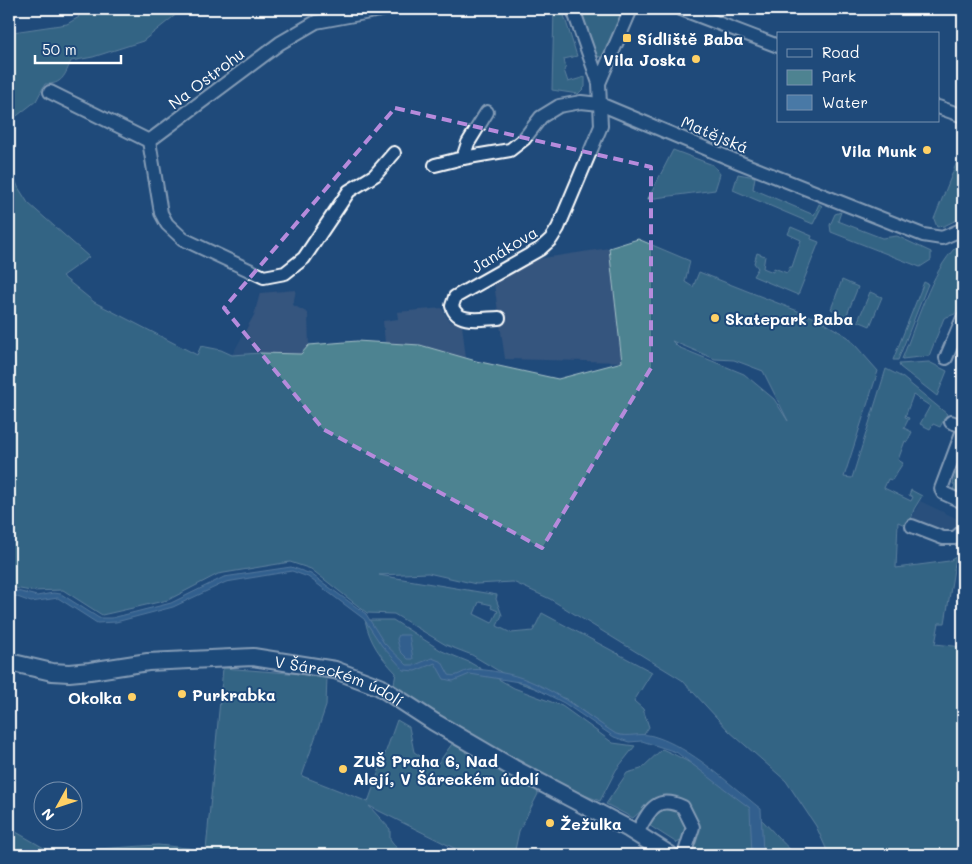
<svg xmlns="http://www.w3.org/2000/svg" width="972" height="864" font-family="Mali,sans-serif">
  <style>
    .built { fill: #34547e }
    .green { fill: #4e8391; stroke: #a6c1c8; fill-rule: evenodd }
    .water { fill: #4979a6; stroke: #92afca }
    .lines { fill: none; stroke-linecap: round; stroke-linejoin: round }
    .minor-casing { stroke: #fff; stroke-width: 16 }
    .tertiary-casing { stroke: #fff; stroke-width: 20 }
    .minor { stroke: #1f4a7a; stroke-width: 12 }
    .tertiary { stroke: #1f4a7a; stroke-width: 16 }
    .marked { fill: none; stroke: #b68bdc; stroke-width: 4; stroke-dasharray: 10 6; stroke-linejoin: round }
    .poi-dot { fill: #ffd166; stroke: #1f4a7a; stroke-width: 2 }
    .labels { text-anchor: middle; dominant-baseline: central; stroke-width: 4; stroke-linejoin: round; paint-order: stroke }
    .poi-label { font-size: 16px; font-weight: bold; fill: #fff; stroke: #1f4a7a; text-anchor: start }
    .street-label { font-size: 16px; fill: #fff; stroke: #1f4a7a }
  </style>
  <rect width="100%" height="100%" fill="#1f4a7a"/>
  <filter id="ink" filterUnits="userSpaceOnUse"><feTurbulence type="fractalNoise" baseFrequency=".02" numOctaves="2"/><feDisplacementMap in="SourceGraphic" scale="10" xChannelSelector="R" yChannelSelector="G"/><feConvolveMatrix kernelMatrix="1 2 1 2 8 2 1 2 1" color-interpolation-filters="sRGB"/></filter>
  <g filter="url(#ink)">
    <!-- built -->
    <g class="built">
      <polygon points="609,248 622,362 505,359 494,284 537,259"/>
      <polygon points="296,290 293,305 308,313 309,345 301,354 261,353 232,355 254,315 260,293"/>
      <polygon points="442,308 449,321 462,324 466,358 420,345 385,343 383,321 398,319 397,312"/>
      <polygon points="920,501 958,519 953,535 911,521"/>
    </g>
    <!-- green -->
    <g class="green">
      <path d="M73 9H183L143 41 93 57 71 61C65 75 62 85 45 84L36 101 9 122V28L13 32 67 24 79 17Z"/>
      <polygon points="554,9 562,9 577,56 564,59 566,69 564,70 568,82 585,77 585,87 578,94 552,90"/>
      <polygon points="582,9 623,9 606,54 602,57 596,56 583,19"/>
      <polygon points="963,147 963,217 944,226 937,227 934,219"/>
      <polygon points="673,150 713,165 720,174 715,190 648,199"/>
      <path d="M9 163 18 187 28 203 89 257 62 276 94 302 197 355 201 346 221 350 232 355 261 353 301 354 309 345 357 341 420 345 476 361 558 379 622 362 609 248 638 239 690 261 685 282 693 287 699 272 818 319 848 337 878 371 844 477 852 478 886 369 902 377 947 414 940 427 933 424 930 429 920 424 930 406 913 395 905 417 909 418 904 428 912 432 907 442 905 441 898 460 903 463 892 480 888 479 884 488 911 501 913 497 909 495 911 490 922 496 914 509 909 527 898 522 896 568 949 561 956 557 945 623H939L935 644 963 647V855H829L816 826 786 781 729 731 682 680 550 599 513 582 476 584 428 573 379 575 497 595 496 599 502 615 497 626 511 633 533 631 542 613 652 672 634 701 643 709 649 727 643 736 619 738 566 699 517 682 472 655 446 645 394 614 367 613 311 569 290 562 218 574 168 600 102 615 63 590 31 591 9 587ZM672 341 715 359 734 360 763 371 788 421 774 399 744 374 678 347ZM479 602 492 605 491 608 498 611 492 623 474 614Z"/>
      <polygon points="738,174 755,177 753,189 814,215 819,204 822,206 813,224 733,190"/>
      <polygon points="841,212 838,221 882,238 897,236 931,252 931,260 920,267 831,232 830,225 835,214"/>
      <polygon points="791,227 812,236 811,239 819,242 798,295 753,276 758,268 754,263 757,253 765,256 763,268 773,272 774,268 787,273 790,267 792,267 801,240 788,234"/>
      <path d="M957 246 963 249V295L955 314 944 318 929 356 902 359C916 325 931 271 957 246Z"/>
      <polygon points="842,280 858,287 846,317 831,309"/>
      <polygon points="924,282 928,284 898,360 893,360"/>
      <polygon points="870,292 882,297 870,326 858,321"/>
      <polygon points="929,362 947,371 937,396 900,367 899,364"/>
      <polygon points="956,473 963,476 963,497 953,490 955,485 953,484"/>
      <path d="M365 620H393L442 651 469 662 514 688 562 706 613 743 635 746 616 770 600 801 542 779 521 765 523 762 517 759 515 762 393 689 396 673C380 656 370 643 365 620Z"/>
      <polygon points="223,668 327,676 326,706 302,776 368,802 397,720 409,727 414,752 436,766 452,744 536,788 538,794 519,831 514,855 468,855 369,806 390,829 390,839 402,855 9,855 9,828 51,852 158,845 206,850"/>
      <path d="M662 749C694 762 725 785 751 809 767 824 780 841 796 855H696L691 852C697 835 700 822 690 807L651 802 633 818 606 804 627 773 641 769Z"/>
      <polygon points="668,806 676,808 688,820 685,838 677,843 647,824 659,810"/>
    </g>
    <!-- water -->
    <g class="water">
      <path d="M291 567 311 574 366 614 384 643 407 665H415L432 658 442 662 449 675C457 678 462 671 470 670 480 668 498 672 508 674 548 683 583 713 616 734 629 738 639 732 653 736 691 747 729 784 761 809L763 855H752L750 808 676 752 642 741 629 742 614 737 564 703 525 683 470 674 453 681 444 679 435 663 415 671 404 670 382 646 364 619 308 577 292 571 226 582 173 607 116 622 97 623 58 598 31 602 9 594V589L37 596 53 593 61 594 99 618H112L171 603 224 577Z"/>
      <polygon points="399,635 409,635 413,659 408,659 400,651 397,639"/>
    </g>
    <g class="lines">
      <!-- minor casing -->
      <g class="minor-casing">
        <g id="minor">
          <polyline points="681,9 778,46"/>
          <polyline points="599,83 631,9"/>
          <polyline points="50,92 149,141"/>
          <polyline points="938,107 963,116"/>
          <polyline points="149,141 161,213 167,224 183,239 264,277 285,273 304,258 349,191 375,175 394,153"/>
          <polyline points="149,141 280,43 316,22 386,9"/>
          <polyline points="463,158 468,143 487,112"/>
          <polyline points="435,165 463,158 510,150 524,139 541,117 559,106 581,102 600,104 736,161 923,235 942,238 963,229"/>
          <path d="M499 318C484 318 457 325 452 306L455 297 540 249 551 239 558 228 601 126 599 83 573 9"/>
          <polyline points="946,358 963,318"/>
          <polyline points="951,422 963,426"/>
          <polyline points="963,430 941,489 943,493 963,502"/>
          <polyline points="912,526 943,538 955,538 963,531"/>
          <path d="M637 833C649 811 656 794 683 807L693 827 684 855"/>
        </g>
      </g>
      <!-- tertiary casing -->
      <g class="tertiary-casing">
        <g id="tertiary">
          <path id="s1" d="M9 662 52 672 69 673 90 671 148 662 253 657 335 670 380 687 434 722 513 768 629 829 670 855"/>
        </g>
      </g>
      <!-- minor -->
      <use href="#minor" class="minor"/>
      <!-- tertiary -->
      <use href="#tertiary" class="tertiary"/>
    </g>
  </g>
  <!-- marked area -->
  <path d="M0 0H972V864H0ZM395 108 651 167V368L542 548 323 429 224 308Z" fill="#1f4a7a" fill-opacity=".55" fill-rule="evenodd"/>
  <path class="marked" d="M395 108 651 167V368L542 548 323 429 224 308Z"/>
  <!-- markers -->
  <g class="poi-dot">
    <rect x="622" y="33" width="10" height="10" rx="2.5"/>
    <circle cx="696" cy="59" r="5"/>
    <circle cx="927" cy="150" r="5"/>
    <circle cx="715" cy="318" r="5"/>
    <circle cx="182" cy="694" r="5"/>
    <circle cx="132" cy="697" r="5"/>
    <circle cx="343" cy="769" r="5"/>
    <circle cx="550" cy="823" r="5"/>
  </g>
  <g class="labels">
    <!-- poi labels -->
    <g class="poi-label">
      <text x="637" y="38">Sídliště Baba</text>
      <text x="686" y="59" text-anchor="end">Vila Joska</text>
      <text x="917" y="150" text-anchor="end">Vila Munk</text>
      <text x="725" y="318">Skatepark Baba</text>
      <text x="192" y="694">Purkrabka</text>
      <text x="122" y="697" text-anchor="end">Okolka</text>
      <text x="353" y="760">ZUŠ Praha 6, Nad<tspan x="353" dy="18">Alejí, V Šáreckém údolí</tspan></text>
      <text x="560" y="823">Žežulka</text>
    </g>
    <!-- street labels -->
    <g class="street-label">
      <text transform="translate(206 78) rotate(-37)">Na Ostrohu</text>
      <text transform="translate(715 134) rotate(23)">Matějská</text>
      <text transform="translate(504 249) rotate(-31)">Janákova</text>
      <text stroke="none"><textPath href="#s1" startOffset="336">V Šáreckém údolí</textPath></text>
    </g>
  </g>
  <!-- margin -->
  <rect width="972" height="864" fill="none" stroke="#1f4a7a" stroke-width="30"/>
  <rect x="15" y="15" width="942" height="834" fill="none" stroke="#fff" stroke-width="2" filter="url(#ink)"/>
  <!-- legend -->
  <rect x="777" y="32" width="162" height="90" fill="#1f4a7a" stroke="#7992af"/>
  <rect x="787" y="49" width="25" height="8" fill="#1f4a7a" stroke="#7992af"/>
  <text x="822" y="58" font-size="15" fill="#ffffff">Road</text>
  <rect x="787" y="70" width="25" height="15" fill="#4e8391" stroke="#7992af"/>
  <text x="822" y="82" font-size="15" fill="#ffffff">Park</text>
  <rect x="787" y="95" width="25" height="15" fill="#4979a6" stroke="#7992af"/>
  <text x="822" y="108" font-size="15" fill="#ffffff">Water</text>
  <!-- north arrow -->
  <g transform="translate(58 806) rotate(230)"><circle r="24" fill="#1f4a7a" stroke="#7992af"/>
  <path d="M0-4L9 19L0 12L-9 19Z" fill="#ffd166"/>
  <text y="-8" font-size="14" font-weight="bold" text-anchor="middle" fill="#ffffff">N</text>
  </g>
  <!-- scale -->
  <path d="M35 55v8h86v-8" fill="none" stroke="#ffffff" stroke-width="2.5"/>
  <text x="42" y="55" font-size="15" fill="#ffffff" stroke="#1f4a7a" stroke-width="4" paint-order="stroke">50 m</text>
</svg>
